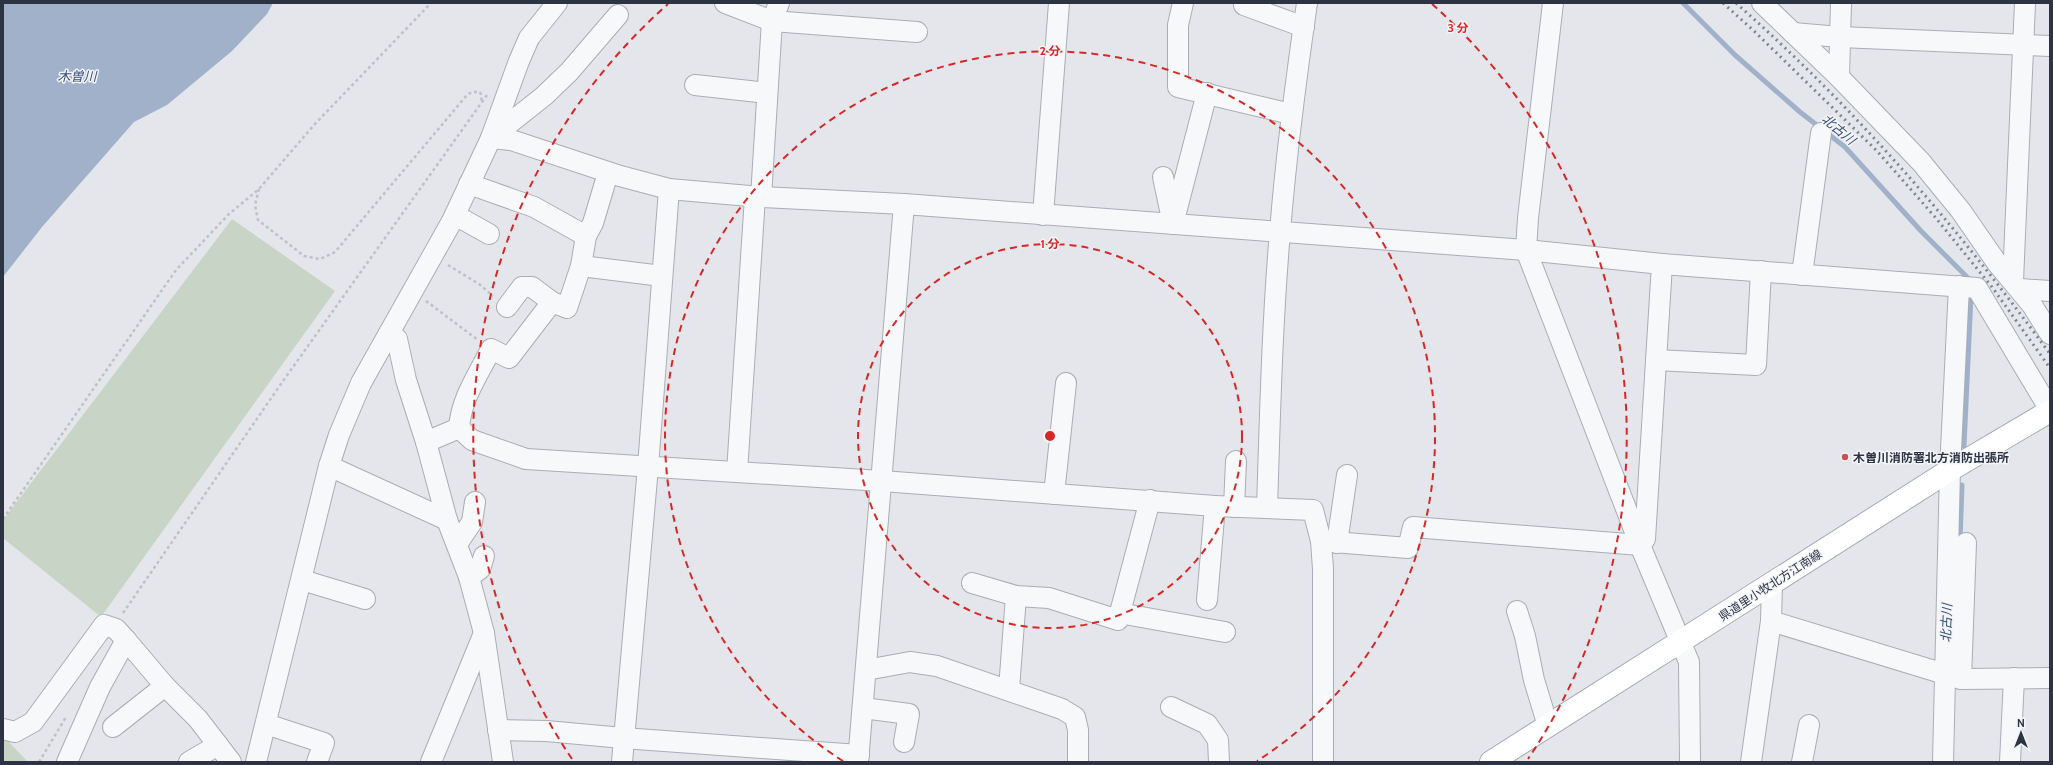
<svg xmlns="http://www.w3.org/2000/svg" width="2053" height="765" font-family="Cabin,'Noto Sans JP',sans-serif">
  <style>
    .green { fill: #c8d5c6 }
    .water { fill: #a1b1ca }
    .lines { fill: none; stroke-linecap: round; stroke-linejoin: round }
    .stream { stroke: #a1b1ca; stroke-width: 5 }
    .minor-casing { stroke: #a9adb5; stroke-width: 22 }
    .major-casing { stroke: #a4aab7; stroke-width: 24 }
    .path { stroke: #bec1c7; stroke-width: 2.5; stroke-dasharray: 3 3; stroke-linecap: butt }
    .minor { stroke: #f7f8fa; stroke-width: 20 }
    .major { stroke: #fff; stroke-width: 22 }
    .rail { stroke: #7e8595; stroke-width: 3; stroke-dasharray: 2 4; stroke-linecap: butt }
    .ring { fill: none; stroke: #d62828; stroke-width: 2; stroke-dasharray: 7 5 }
    .poi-dot { fill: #ca4f58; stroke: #f4f5f9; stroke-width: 1.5 }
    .labels { text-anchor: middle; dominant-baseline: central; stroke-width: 3; stroke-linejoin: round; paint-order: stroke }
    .poi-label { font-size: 12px; font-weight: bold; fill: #2c3343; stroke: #f4f5f9; text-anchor: start }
    .street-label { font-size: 12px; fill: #2c3343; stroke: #f4f5f9 }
    .water-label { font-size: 13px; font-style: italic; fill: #374e76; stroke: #f4f5f9 }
    .centre { fill: #d62828; stroke: #f4f5f9; stroke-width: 2 }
    .ring-label { font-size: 12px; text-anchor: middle; font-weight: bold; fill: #d62828; stroke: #f4f5f9; stroke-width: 3; stroke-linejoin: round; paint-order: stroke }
  </style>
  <rect width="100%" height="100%" fill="#e4e6eb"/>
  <!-- green -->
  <g class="green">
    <polygon points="232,219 335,291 101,617 3,538 3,520"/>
    <polygon points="3,736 28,762 3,762"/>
  </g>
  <!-- water -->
  <polygon class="water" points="3,3 273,3 267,14 232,51 167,105 134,122 42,227 3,277"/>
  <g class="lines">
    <!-- stream -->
    <g class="stream">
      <polyline points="1683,3 1735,55 1800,112 1845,147 1921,231 1971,281"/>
      <polyline points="1964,446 1971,296"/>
      <polyline points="1960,542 1962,485"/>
    </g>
    <!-- minor casing -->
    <g class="minor-casing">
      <g id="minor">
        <polyline points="725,3 772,21 917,32"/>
        <polyline points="1183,3 1178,25 1178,87 1291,114"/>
        <polyline points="1553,3 1528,218 1526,250 1642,550 1689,662 1690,762"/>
        <polyline points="1762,3 1839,77 1921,162 1961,211 1997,263 2032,305 2050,334"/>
        <polyline points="1244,5 1304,27"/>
        <polyline points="1793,33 1840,37 2050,46"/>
        <polyline points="1839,77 1841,3"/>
        <polyline points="695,85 767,93"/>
        <polyline points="491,138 511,140 620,176 669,189 761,197 904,204 1526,250 1662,264 1977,288 2050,410"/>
        <polyline points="491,138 544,96 569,72 618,15"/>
        <polyline points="1163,177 1173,224 1207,93"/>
        <polyline points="469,184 534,207 586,236"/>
        <polyline points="761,197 772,21 779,3"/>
        <polyline points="455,215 489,234"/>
        <polyline points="1043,215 1059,3"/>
        <polyline points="581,266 662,276"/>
        <polyline points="1802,275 1821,133"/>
        <polyline points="2013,281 2025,3"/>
        <polyline points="2020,289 2050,291"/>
        <polyline points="507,307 522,287 532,287 552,302 567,308 581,266 586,236 593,223 608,173"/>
        <polyline points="389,333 397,339 406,380 426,442 447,520 469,577 484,633 503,762"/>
        <polyline points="1656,360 1756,365 1761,271"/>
        <polyline points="459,428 472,440 526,459 882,481 1215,506 1313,510 1321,541 1408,548 1413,527 1640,545 1645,539 1662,264"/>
        <path d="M426 442 459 428C461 399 478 375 491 349L509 358 552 302"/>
        <polyline points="329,466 447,520"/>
        <polyline points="737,472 755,197"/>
        <polyline points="1054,494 1066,383"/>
        <polyline points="1234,507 1236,461"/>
        <path d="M1267 508C1270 416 1272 324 1280 232 1286 155 1296 79 1307 3"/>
        <polyline points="1321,541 1323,569 1323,762"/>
        <polyline points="1337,543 1347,475"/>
        <polyline points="457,544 472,522 475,502"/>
        <polyline points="469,577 480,569 484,556"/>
        <polyline points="302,580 365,599"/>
        <polyline points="972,583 1016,596 1049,598 1118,620 1150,500"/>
        <polyline points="1207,600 1215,506"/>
        <polyline points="1517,611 1525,636 1534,680 1548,726"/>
        <polyline points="1119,613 1225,632"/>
        <polyline points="1771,621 1961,679 2050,678"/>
        <polyline points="866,670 910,662 937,666 1062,709 1075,717 1078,730 1078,762"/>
        <polyline points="1961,679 1966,543"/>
        <polyline points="1009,689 1016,596"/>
        <polyline points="1171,707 1207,724 1218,740 1219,762"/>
        <polyline points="863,708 909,714 904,742"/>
        <polyline points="266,724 324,743 317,762"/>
        <polyline points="113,727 165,686"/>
        <polyline points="3,729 15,732 33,722 104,625 116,629 126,640 165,686 198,719 231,762"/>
        <polyline points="498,730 546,731 623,738 859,755"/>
        <polyline points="67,762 100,687 126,640"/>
        <polyline points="189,762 218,745"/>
        <polyline points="256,762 329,466 339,435 361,383 452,221 491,138 519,61 529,38 557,3"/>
        <polyline points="431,762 484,633"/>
        <polyline points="622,762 648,467 669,189"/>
        <polyline points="858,762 904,204"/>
        <polyline points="1751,762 1771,621 1772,584"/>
        <polyline points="1802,762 1809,725"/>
        <polyline points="1943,762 1950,470 1959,286"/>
        <polyline points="2010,762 2014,678"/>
      </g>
    </g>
    <!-- major casing -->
    <g class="major-casing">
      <polyline id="major" points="1491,762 1950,470 2050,411"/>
    </g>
    <!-- path -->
    <g class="path">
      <polyline points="259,189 255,205 258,220 304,256 320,259 335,252 467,95 472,92 480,92 482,97 481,101"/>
      <polyline points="448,265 479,284 493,296"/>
      <polyline points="426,301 478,340"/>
      <polyline points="3,519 176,270 229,214 259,189 314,125 431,3"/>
      <polyline points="123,613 283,381 487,95"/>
      <polyline points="39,762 66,717"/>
    </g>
    <!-- minor -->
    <use href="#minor" class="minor"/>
    <!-- major -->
    <use href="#major" class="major"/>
    <!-- rail -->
    <g class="rail">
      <polyline points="1723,3 1754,31 1877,151 1935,217 1992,287 2050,368"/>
      <path d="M1736 3C1856 109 1956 225 2050 354"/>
    </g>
  </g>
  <!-- distance rings -->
  <g class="ring">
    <circle cx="1050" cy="436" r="192"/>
    <path d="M843 761A385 385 0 1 1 1257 761"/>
    <path d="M572 759A577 577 0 0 1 668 4M1432 4A577 577 0 0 1 1528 759"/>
  </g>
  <!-- markers -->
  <circle class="poi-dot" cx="1845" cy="457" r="4"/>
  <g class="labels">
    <!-- poi labels -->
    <g class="poi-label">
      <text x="1853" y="457">木曽川消防署北方消防出張所</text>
    </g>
    <!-- street labels -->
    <g class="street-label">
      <text transform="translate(1770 585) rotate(-33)">県道里小牧北方江南線</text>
    </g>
    <!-- water labels -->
    <g class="water-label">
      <text x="77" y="76">木曽川</text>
      <text transform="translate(1839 129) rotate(40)">北古川</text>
      <text transform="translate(1946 623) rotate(-88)">北古川</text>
    </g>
  </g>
  <circle cx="1050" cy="436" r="6" class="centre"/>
  <g class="ring-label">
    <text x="1458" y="32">3 分</text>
    <text x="1050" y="55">2 分</text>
    <text x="1050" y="248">1 分</text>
  </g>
  <!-- border -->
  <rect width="2053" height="765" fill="none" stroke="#2c3343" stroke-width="8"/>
  <!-- north arrow -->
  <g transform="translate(2021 733)" stroke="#f4f5f9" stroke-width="3" paint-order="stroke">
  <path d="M0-3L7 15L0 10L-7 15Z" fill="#2c3343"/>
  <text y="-6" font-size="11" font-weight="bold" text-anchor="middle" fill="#2c3343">N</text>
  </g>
</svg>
